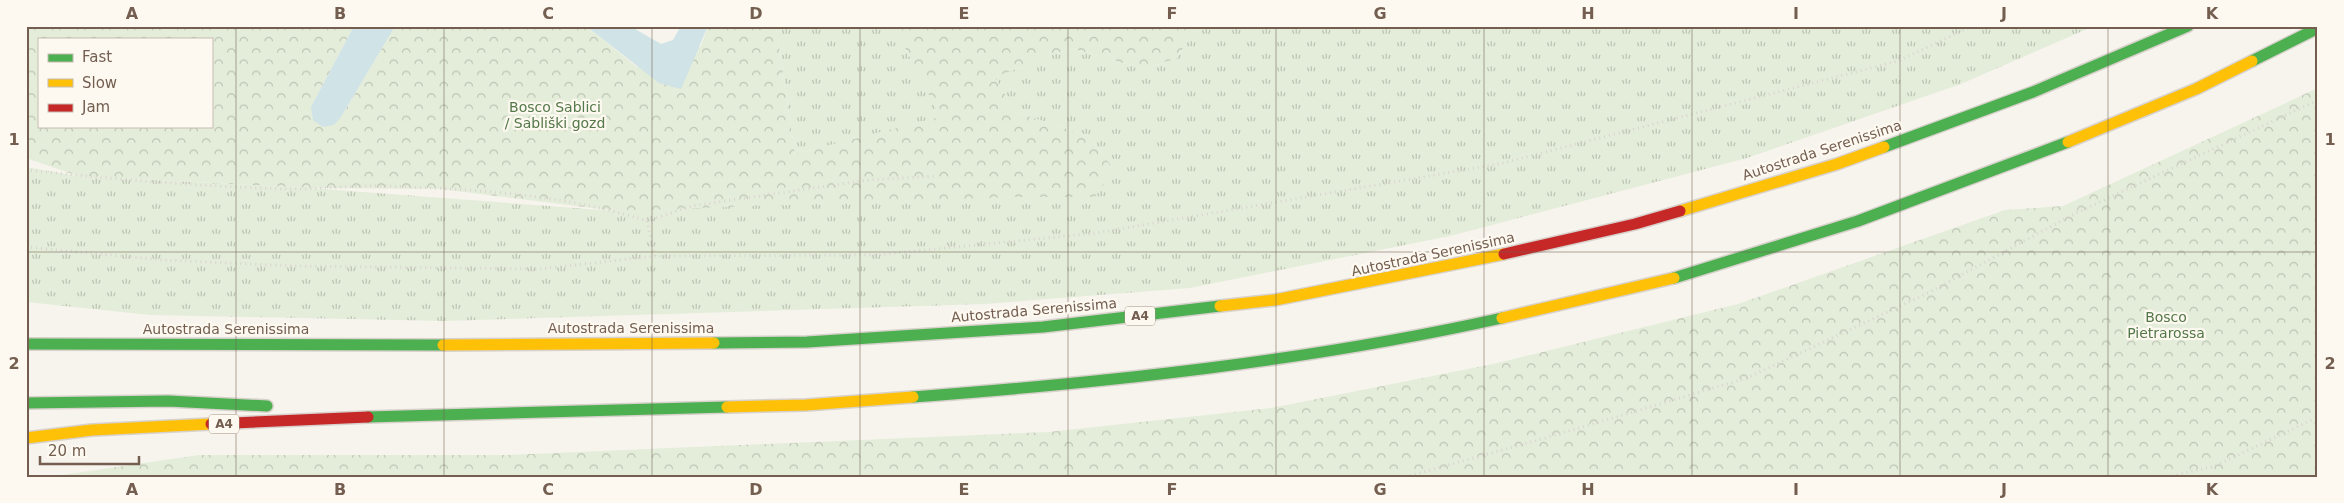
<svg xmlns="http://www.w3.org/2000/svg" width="2344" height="503" font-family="'DejaVu Sans',sans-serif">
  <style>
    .grass { fill: url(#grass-tufts) }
    .forest { fill: url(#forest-crowns); fill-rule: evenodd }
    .water { fill: #d0e3e6 }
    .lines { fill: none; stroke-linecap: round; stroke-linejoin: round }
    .fast-casing { stroke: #d8d1cc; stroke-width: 14 }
    .slow-casing { stroke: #d8d1cc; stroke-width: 14 }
    .jam-casing { stroke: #d8d1cc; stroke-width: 14 }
    .path { stroke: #d9d4d0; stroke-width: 3; stroke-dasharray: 1 4; stroke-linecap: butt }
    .fast { stroke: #4caf50; stroke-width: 11 }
    .slow { stroke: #ffc107; stroke-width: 11 }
    .jam { stroke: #c62828; stroke-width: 11 }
    .grid { fill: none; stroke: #735e50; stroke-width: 1; stroke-opacity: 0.55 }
    .labels { text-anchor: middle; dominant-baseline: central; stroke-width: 4.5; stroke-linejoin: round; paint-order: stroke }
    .shield { fill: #fdf9f0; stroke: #9c8c80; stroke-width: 1 }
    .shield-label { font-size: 12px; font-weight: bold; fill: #735e50 }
    .park-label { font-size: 14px; fill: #547849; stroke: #fdf9f0 }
    .street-label { font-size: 14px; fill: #735e50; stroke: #fdf9f0 }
    .neatline { fill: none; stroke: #735e50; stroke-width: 2 }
    .grid-label { font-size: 16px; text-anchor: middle; font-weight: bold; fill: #735e50 }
  </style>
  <defs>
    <pattern id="grass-tufts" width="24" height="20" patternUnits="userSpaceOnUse" patternTransform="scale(1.25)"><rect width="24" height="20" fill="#e4edda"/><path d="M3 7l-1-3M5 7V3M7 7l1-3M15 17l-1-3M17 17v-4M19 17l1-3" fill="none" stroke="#bdc3b3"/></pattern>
    <pattern id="forest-crowns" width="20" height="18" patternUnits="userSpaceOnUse" patternTransform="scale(1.25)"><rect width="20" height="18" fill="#e4edda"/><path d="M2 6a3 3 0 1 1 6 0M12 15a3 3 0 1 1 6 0" fill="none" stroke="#bdc3b3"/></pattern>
  </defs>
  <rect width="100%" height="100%" fill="#f7f4ee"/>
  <!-- grass -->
  <g class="grass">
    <polygon points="776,26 894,26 941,117 795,154"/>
    <polygon points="1196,26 2094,26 1961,84 1747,158 1450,236 1190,288 985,304 445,321 150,315 26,302 26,167 78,176 310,188 616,211 961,187 1114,169 1088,136 1015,112 994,77 1071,48 1144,69 1177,58"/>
  </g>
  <!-- forest -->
  <g class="forest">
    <path d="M26 26H354L311 107 341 117 395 26H586L637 67 701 46 708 26H776L795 154 940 117 894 26H1196L1177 58 1144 69 1071 48 995 77 1015 112 1088 136 1114 169 1095 197H1015L616 211 440 189 310 188 78 176 26 158ZM39 39H211V126H39Z"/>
    <polygon points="2318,88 2318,477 48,477 199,455 507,455 1048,432 1271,408 1493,364 1738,304 2005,210 2063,206"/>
  </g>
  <!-- water -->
  <g class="water">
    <polygon points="354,26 395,26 341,117 334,125 323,127 313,120 311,107"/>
    <polygon points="586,26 630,26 661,44 673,40 681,26 708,26 681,89 659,83"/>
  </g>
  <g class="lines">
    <!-- fast casing -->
    <g class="fast-casing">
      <g id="fast">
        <polyline points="2252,61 2318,28"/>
        <polyline points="1884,147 2033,92 2188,26"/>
        <polyline points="1674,278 1858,221 2068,142"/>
        <polyline points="714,343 807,342 1043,327 1220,306"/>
        <polyline points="26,344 443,345"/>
        <path d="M913 397C1111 382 1309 361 1502 318"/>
        <polyline points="26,403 168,401 267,406"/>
        <polyline points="368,417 727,407"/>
      </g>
    </g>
    <!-- slow casing -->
    <g class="slow-casing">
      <g id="slow">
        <polyline points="2068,142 2196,89 2252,61"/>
        <polyline points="1680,211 1837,164 1884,147"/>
        <polyline points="1220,306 1275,300 1504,254"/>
        <polyline points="1502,318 1674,278"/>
        <polyline points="443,345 714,343"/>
        <polyline points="727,407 806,405 913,397"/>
        <polyline points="26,438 92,430 211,424"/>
      </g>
    </g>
    <!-- jam casing -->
    <g class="jam-casing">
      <g id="jam">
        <polyline points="1504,254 1635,224 1680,211"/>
        <polyline points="211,424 368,417"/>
      </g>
    </g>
    <!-- path -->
    <g class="path">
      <path d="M26 170C112 179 197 186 283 189 317 190 351 185 385 186 473 189 564 194 647 221L655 256"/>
      <polyline points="647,221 692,206 867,180 937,176"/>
      <polyline points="26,247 163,260 295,266 539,269 655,256 876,255 1096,233 1499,164 1898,61 1972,26"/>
      <polyline points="1405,477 1549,437 1747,378 1930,292 2072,215 2318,100"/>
      <polyline points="2167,477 2215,466 2318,417"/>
    </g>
    <!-- fast -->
    <use href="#fast" class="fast"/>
    <!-- slow -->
    <use href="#slow" class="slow"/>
    <!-- jam -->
    <use href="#jam" class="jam"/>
  </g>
  <!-- grid -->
  <path class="grid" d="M236 26V477M444 26V477M652 26V477M860 26V477M1068 26V477M1276 26V477M1484 26V477M1692 26V477M1900 26V477M2108 26V477M26 252H2318"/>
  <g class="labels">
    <!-- shield labels -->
    <g class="shield">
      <rect x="1125" y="306.5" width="30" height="19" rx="4"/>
      <rect x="209" y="414.5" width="30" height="19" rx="4"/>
    </g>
    <g class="shield-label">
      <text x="1140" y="316">A4</text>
      <text x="224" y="424">A4</text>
    </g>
    <!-- park labels -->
    <g class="park-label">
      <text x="555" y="107">Bosco Sablici<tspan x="555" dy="16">/ Sabliški gozd</tspan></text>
      <text x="2166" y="317">Bosco<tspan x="2166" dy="16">Pietrarossa</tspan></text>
    </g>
    <!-- street labels -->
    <g class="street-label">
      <text transform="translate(1822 150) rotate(-18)">Autostrada Serenissima</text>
      <text transform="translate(1433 254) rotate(-12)">Autostrada Serenissima</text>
      <text transform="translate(1034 310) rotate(-5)">Autostrada Serenissima</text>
      <text x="631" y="328">Autostrada Serenissima</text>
      <text x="226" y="329">Autostrada Serenissima</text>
    </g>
  </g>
  <!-- border -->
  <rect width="2344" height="503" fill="none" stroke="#fdf9f0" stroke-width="55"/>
  <!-- legend -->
  <rect x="38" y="38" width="175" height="90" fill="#fdf9f0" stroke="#c6bbb0"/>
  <rect x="48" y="54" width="25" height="8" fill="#4caf50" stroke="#c6bbb0"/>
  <text x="82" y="62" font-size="15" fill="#735e50">Fast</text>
  <rect x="48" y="79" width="25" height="8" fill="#ffc107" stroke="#c6bbb0"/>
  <text x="82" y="88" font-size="15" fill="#735e50">Slow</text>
  <rect x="48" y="104" width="25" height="8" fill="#c62828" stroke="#c6bbb0"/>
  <text x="82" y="112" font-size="15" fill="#735e50">Jam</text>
  <!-- scale -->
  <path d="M40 456v8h99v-8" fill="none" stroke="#735e50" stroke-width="2.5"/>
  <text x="48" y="456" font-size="15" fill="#735e50" stroke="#fdf9f0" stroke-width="4" paint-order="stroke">20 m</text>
  <rect x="28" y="28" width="2288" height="448" class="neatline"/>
  <g class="grid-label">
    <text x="132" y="19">A</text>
    <text x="340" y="19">B</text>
    <text x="548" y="19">C</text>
    <text x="756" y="19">D</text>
    <text x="964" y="19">E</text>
    <text x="1172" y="19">F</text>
    <text x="1380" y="19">G</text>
    <text x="1588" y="19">H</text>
    <text x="1796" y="19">I</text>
    <text x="2004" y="19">J</text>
    <text x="2212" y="19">K</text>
    <text x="14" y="145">1</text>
    <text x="2330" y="145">1</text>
    <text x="14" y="369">2</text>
    <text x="2330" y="369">2</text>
    <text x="132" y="495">A</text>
    <text x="340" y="495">B</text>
    <text x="548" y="495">C</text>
    <text x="756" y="495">D</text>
    <text x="964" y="495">E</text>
    <text x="1172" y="495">F</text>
    <text x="1380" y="495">G</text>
    <text x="1588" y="495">H</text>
    <text x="1796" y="495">I</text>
    <text x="2004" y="495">J</text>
    <text x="2212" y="495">K</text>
  </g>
</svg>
